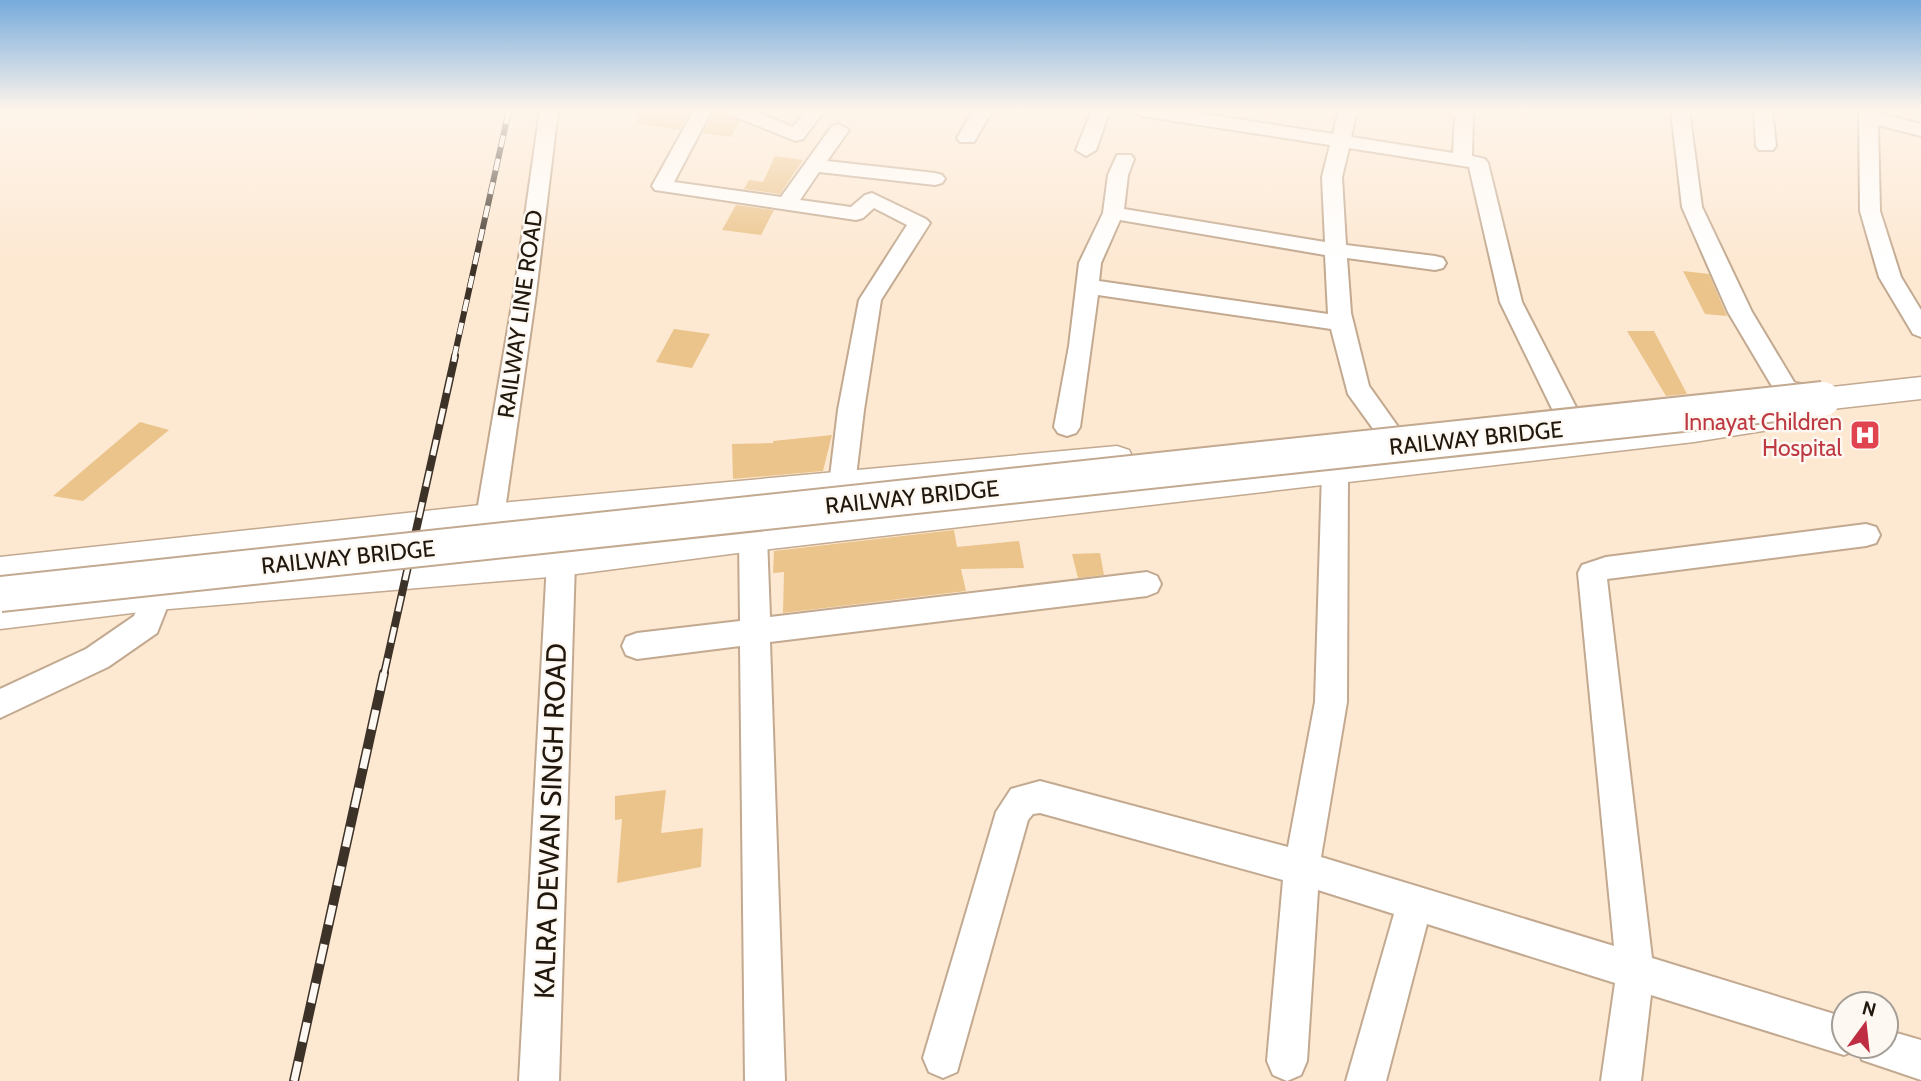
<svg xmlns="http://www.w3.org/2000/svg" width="1921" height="1081" font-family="Cabin,sans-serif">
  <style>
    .building { fill: #ebc48b }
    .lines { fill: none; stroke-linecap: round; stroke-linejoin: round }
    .minor-casing { stroke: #c2a990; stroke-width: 4 }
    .major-casing { stroke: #c2a990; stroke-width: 3 }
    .minor { fill: #fff; fill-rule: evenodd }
    .major { fill: #fff; fill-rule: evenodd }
    .rail-far2-casing { stroke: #3d3227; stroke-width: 6 }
    .rail-far1-casing { stroke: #3d3227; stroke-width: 8 }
    .rail-casing { stroke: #3d3227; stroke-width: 10 }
    .rail-far2 { stroke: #fef8f3; stroke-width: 4.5; stroke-dasharray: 12; stroke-linecap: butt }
    .rail-far1 { stroke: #fef8f3; stroke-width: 5; stroke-dasharray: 16; stroke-linecap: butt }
    .rail { stroke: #fef8f3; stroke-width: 7; stroke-dasharray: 20; stroke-linecap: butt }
    .major-bridge-casing { stroke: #c2a990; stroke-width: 38; stroke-linecap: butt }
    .major-bridge { stroke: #fff; stroke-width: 34 }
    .labels { text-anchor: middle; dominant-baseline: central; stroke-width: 5; stroke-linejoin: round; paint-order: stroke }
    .street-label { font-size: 23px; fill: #20170d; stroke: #fef8f3 }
    .health-label { font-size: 23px; fill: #be3a42; stroke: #fef8f3; text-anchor: end }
    .near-street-label { font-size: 28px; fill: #20170d; stroke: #fef8f3 }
  </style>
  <rect width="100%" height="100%" fill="#fde8d2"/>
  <!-- building -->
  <g class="building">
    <polygon points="638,110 691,110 680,130 637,124"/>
    <polygon points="714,110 724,110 727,116 740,121 731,137 703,133"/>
    <polygon points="775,156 803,160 780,194 744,189 749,180 763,182"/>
    <polygon points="736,205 774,210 761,235 722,230"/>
    <polygon points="1683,271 1709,274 1727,316 1705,314"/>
    <polygon points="674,329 710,334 692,368 656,362"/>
    <polygon points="1627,331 1654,331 1687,394 1666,396"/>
    <polygon points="140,422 169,430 83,501 53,496"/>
    <polygon points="832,435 823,471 733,479 732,444 773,443 773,441"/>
    <polygon points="954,530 957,547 1019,541 1024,568 961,569 966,591 783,613 784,572 773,573 774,551"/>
    <polygon points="1100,553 1104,575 1078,578 1072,554"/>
    <polygon points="666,790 661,833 703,828 701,867 617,883 622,819 615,820 615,796"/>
  </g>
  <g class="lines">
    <!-- minor casing -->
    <g class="minor-casing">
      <g id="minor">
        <polygon points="540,110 558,110 536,293 504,517 500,524 490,527 480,524 476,517 514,293"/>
        <polygon points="694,110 712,110 674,182 781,197 832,126 839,124 849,130 827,161 935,173 942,175 945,179 942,183 935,185 819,172 800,200 851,207 865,195 872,193 926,219 930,223 881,300 864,410 855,485 851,492 842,495 833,492 829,485 838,410 859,300 907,225 874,208 863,218 856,220 655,190 652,186"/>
        <polygon points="726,110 752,110 793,127 806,110 825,110 803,139 796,141 728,114"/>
        <polygon points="974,110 993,110 974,142 960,142 957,138"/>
        <polygon points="1092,110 1110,110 1096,150 1086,156 1076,150"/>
        <path d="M1132 110H1179L1333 134 1339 110H1357L1351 137 1453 153 1455 116 1445 110H1473L1472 156 1485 159 1488 163 1522 302 1578 411 1574 417 1565 420 1556 417 1500 302 1469 167 1349 148 1342 177 1346 245 1435 256 1443 258 1446 263 1443 268 1435 270 1347 258 1351 313 1369 386 1401 431 1397 437 1388 440 1379 437 1348 394 1331 329 1098 295 1080 427 1076 433 1067 436 1058 433 1054 427 1069 346 1079 263 1103 213 1108 175 1117 155H1131L1134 159 1128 175 1124 209 1325 242 1322 177 1330 145 1141 116ZM1120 220 1325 255 1328 314 1099 281 1101 263Z"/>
        <polygon points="1671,110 1689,110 1702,207 1752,312 1800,392 1797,398 1788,401 1779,398 1728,312 1682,207"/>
        <polygon points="1754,110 1772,110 1776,146 1773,150 1759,150 1756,146"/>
        <polygon points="1859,110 1877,110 1877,113 1921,124 1921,136 1878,125 1880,211 1901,277 1921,310 1921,337 1913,334 1879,277 1860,211"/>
        <polygon points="1335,463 1344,466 1348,473 1347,702 1321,857 1614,946 1578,573 1582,565 1606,557 1866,524 1876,527 1880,535 1876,543 1866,546 1607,579 1652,958 1844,1017 1844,1046 1886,1046 1886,1030 1921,1040 1921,1080 1862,1060 1858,1049 1844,1055 1651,995 1641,1081 1601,1081 1615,983 1427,924 1386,1081 1346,1081 1394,914 1318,890 1307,1061 1301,1075 1287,1081 1273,1075 1267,1061 1283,880 1040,813 1033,814 1028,820 957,1072 943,1078 929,1072 923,1058 996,812 1011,789 1040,781 1288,847 1315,702 1322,473 1326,466"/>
        <polygon points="753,526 763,529 767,537 770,617 1147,572 1157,576 1161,584 1157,592 1147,596 770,642 785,1081 745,1081 740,646 637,659 626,655 622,646 626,637 637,633 740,621 739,537 743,529"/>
        <polygon points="561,551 571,554 575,562 559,1081 519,1081 547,562 551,554"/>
        <polygon points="157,583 167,587 172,595 157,633 108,667 0,718 0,689 86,649 134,616 147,587"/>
      </g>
    </g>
    <!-- major casing -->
    <g class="major-casing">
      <g id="major">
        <polygon points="1921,377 1921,399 1823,410 1782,401 1777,393 1782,385 1793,382 1823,388"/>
        <polygon points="1776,408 1787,411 1792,419 1787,427 1694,442 753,551 561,576 157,610 0,629 0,599 157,580 561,548 753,523 1694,420"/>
        <polygon points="1117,446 1129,450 1133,458 1129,466 1117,470 490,530 0,585 0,557 490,504"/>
      </g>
    </g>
    <!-- minor -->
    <use href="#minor" class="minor"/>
    <!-- major -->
    <use href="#major" class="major"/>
    <!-- rail-far2 casing -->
    <g class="rail-far2-casing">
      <polyline id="rail-far2" points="454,358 509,110"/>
    </g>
    <!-- rail-far1 casing -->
    <g class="rail-far1-casing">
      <polyline id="rail-far1" points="384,674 455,356"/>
    </g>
    <!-- rail casing -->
    <g class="rail-casing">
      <polyline id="rail" points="294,1081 384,673"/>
    </g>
    <!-- rail-far2 -->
    <use href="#rail-far2" class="rail-far2"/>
    <!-- rail-far1 -->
    <use href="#rail-far1" class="rail-far1"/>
    <!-- rail -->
    <use href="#rail" class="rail"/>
    <!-- major-bridge casing -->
    <g class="major-bridge-casing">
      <polyline id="major-bridge" points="0,594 1823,399"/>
    </g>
    <!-- major-bridge -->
    <use href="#major-bridge" class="major-bridge"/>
  </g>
  <!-- sky -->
  <linearGradient id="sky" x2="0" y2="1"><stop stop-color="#77abdc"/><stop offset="0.42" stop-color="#fef5eb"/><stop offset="1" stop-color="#fef5eb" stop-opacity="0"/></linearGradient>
  <rect width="1921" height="262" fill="url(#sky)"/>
  <!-- icons -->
  <defs>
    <g id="hospital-square" transform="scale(1.575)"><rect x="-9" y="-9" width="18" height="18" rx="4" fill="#e0444e" stroke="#fef8f3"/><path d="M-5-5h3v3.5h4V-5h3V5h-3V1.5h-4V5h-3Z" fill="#fff"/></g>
  </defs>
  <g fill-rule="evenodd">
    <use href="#hospital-square" x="1865" y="435"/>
  </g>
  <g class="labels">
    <!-- street labels -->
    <g class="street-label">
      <text transform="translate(520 314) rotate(-82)">RAILWAY LINE ROAD</text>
      <text transform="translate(1476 438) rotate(-6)">RAILWAY BRIDGE</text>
      <text transform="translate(912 497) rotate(-6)">RAILWAY BRIDGE</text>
      <text transform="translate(348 557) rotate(-6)">RAILWAY BRIDGE</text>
    </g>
    <!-- health labels -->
    <g class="health-label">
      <text x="1842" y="422">Innayat Children<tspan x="1842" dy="26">Hospital</tspan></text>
    </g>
    <!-- near-street labels -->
    <g class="near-street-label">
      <text transform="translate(550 821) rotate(-88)">KALRA DEWAN SINGH ROAD</text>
    </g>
  </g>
  <!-- north arrow -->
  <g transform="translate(1865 1025) rotate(15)"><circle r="33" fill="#fef8f3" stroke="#a59e97" stroke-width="2"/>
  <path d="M0-5L12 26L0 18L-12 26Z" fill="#be2d42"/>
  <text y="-10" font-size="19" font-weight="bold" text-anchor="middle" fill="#20170d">N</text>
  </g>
</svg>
